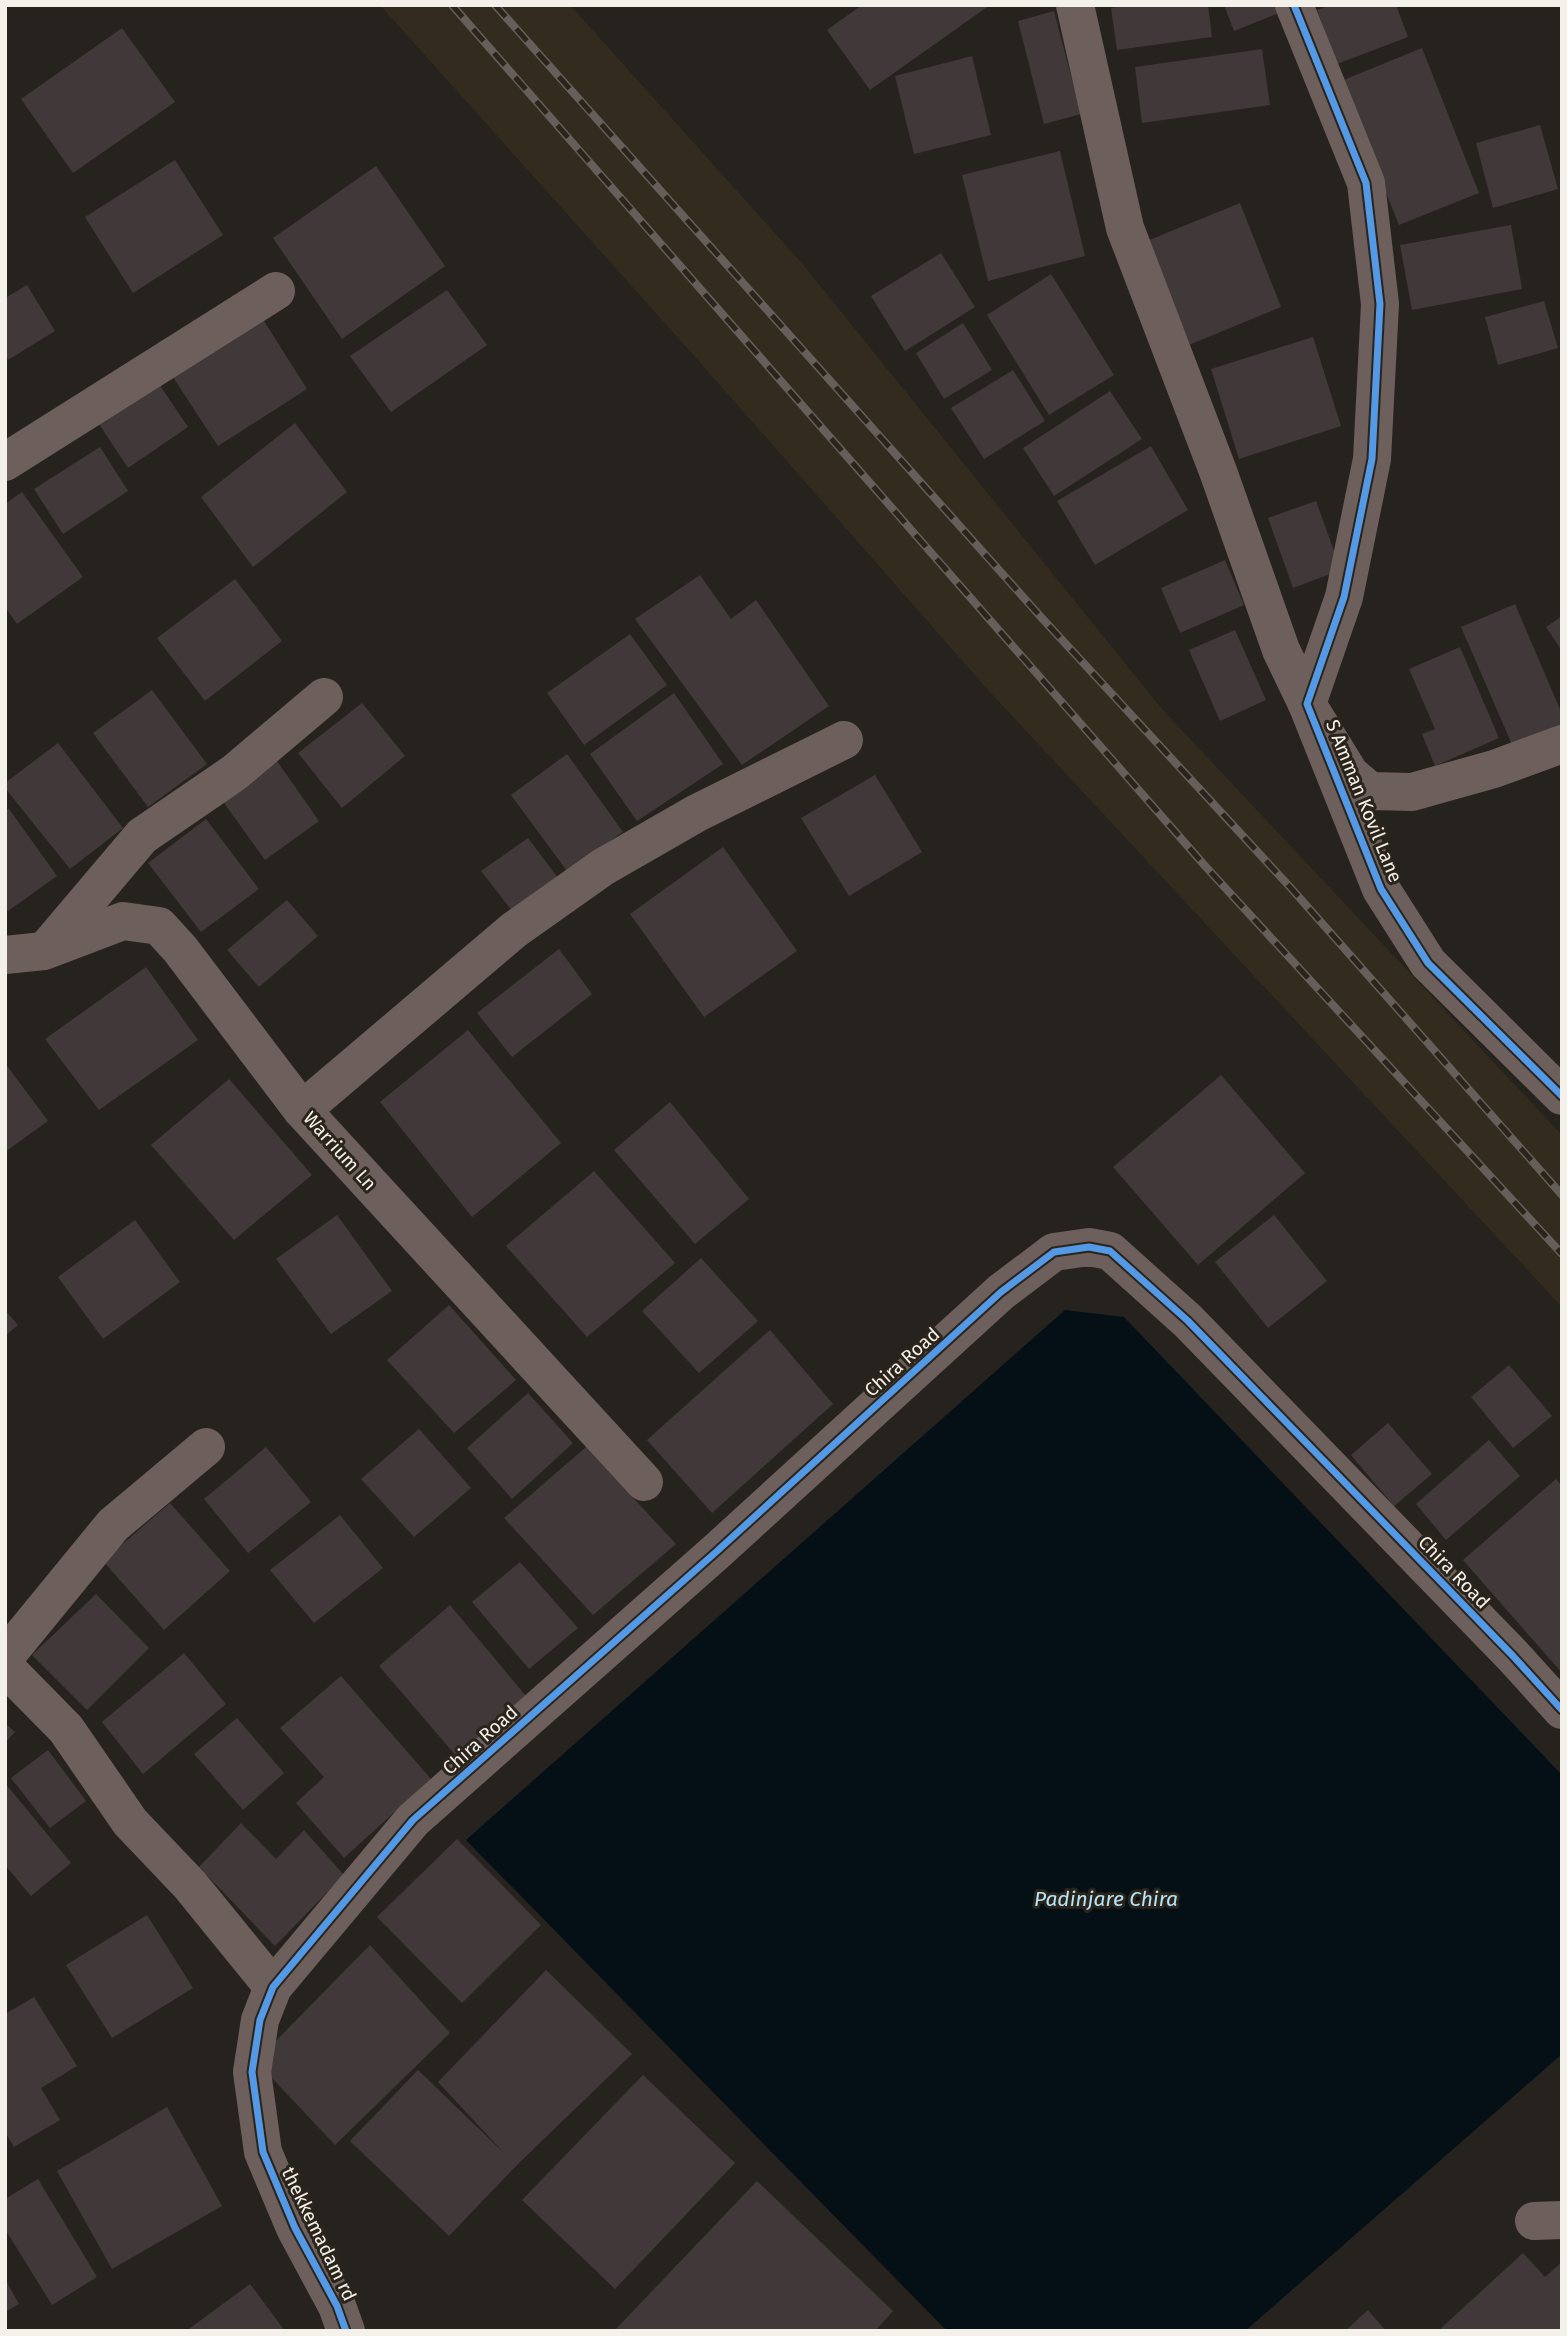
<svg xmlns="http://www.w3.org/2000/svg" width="1567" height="2336" font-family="'Fira Sans',sans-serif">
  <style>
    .built { fill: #332b1d }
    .water { fill: #041015 }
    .building { fill: #403839 }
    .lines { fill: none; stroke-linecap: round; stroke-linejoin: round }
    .minor { stroke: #6c5f5c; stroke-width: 38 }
    .rail-casing { stroke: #655e5a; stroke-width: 8 }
    .rail { stroke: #2a241b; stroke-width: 5; stroke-dasharray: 16; stroke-linecap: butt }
    .cycleway-casing { stroke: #2a241b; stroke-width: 11 }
    .cycleway { stroke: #5399e6; stroke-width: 7 }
    .labels { text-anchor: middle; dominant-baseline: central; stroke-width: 6; stroke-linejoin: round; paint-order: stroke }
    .street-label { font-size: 19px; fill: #f4f0ea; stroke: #2a241b }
    .water-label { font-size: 21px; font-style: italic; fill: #b5e5fa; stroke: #2a241b }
  </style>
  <rect width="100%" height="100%" fill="#26231e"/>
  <!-- built -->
  <polygon class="built" points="380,5 570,5 800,261 1162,709 1562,1135 1562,1307 988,690 705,368"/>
  <!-- water -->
  <polygon class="water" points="1065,1310 1124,1317 1562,1775 1562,2054 1245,2331 947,2331 466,1840"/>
  <!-- building -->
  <g class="building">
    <polygon points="862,5 990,5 870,90 827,30"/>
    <polygon points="1129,5 1208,5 1212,37 1117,50 1111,8"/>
    <polygon points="1224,5 1279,5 1281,12 1234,31"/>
    <polygon points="1330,5 1396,5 1408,37 1337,64 1317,10"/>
    <polygon points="1054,11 1081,114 1044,124 1018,21"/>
    <polygon points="122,28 175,102 73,173 21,99"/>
    <polygon points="1422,48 1479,193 1399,225 1341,81"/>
    <polygon points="1262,49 1270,105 1142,123 1135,67"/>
    <polygon points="972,56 991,135 914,154 895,76"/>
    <polygon points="1540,125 1558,189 1493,208 1476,143"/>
    <polygon points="1060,151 1085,256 988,281 962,175"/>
    <polygon points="175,160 223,235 133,293 85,217"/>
    <polygon points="376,166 445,266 342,339 273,238"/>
    <polygon points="1240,203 1281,307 1184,347 1142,243"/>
    <polygon points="1511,225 1522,289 1412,310 1400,245"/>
    <polygon points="941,253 975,307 905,351 871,296"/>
    <polygon points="1051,274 1114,375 1049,415 987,315"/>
    <polygon points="27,285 55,331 8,360 5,355 5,298"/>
    <polygon points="447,290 487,345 391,412 350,356"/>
    <polygon points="1544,301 1558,348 1498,365 1485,317"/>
    <polygon points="259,313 307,389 218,446 169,371"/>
    <polygon points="963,323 992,370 944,399 916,353"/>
    <polygon points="1313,337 1341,426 1239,459 1211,369"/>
    <polygon points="1013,370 1045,421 984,459 951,408"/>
    <polygon points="157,381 188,427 128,468 97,421"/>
    <polygon points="1110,391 1142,439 1054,496 1023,448"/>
    <polygon points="295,423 347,492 253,567 201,497"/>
    <polygon points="1151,446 1188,510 1095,565 1057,501"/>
    <polygon points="100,447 128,491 63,534 34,489"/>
    <polygon points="22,492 83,577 17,624 5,607 5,504"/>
    <polygon points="1316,501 1341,570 1293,588 1268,518"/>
    <polygon points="1225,560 1244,605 1180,633 1161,588"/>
    <polygon points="700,575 731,619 756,600 829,706 742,765 635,619"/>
    <polygon points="235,579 282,641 205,701 157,638"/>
    <polygon points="1515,604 1562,714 1562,726 1513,747 1461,627"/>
    <polygon points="1562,616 1562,651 1546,627"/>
    <polygon points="1235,630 1266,700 1220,721 1189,650"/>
    <polygon points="630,634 667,685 584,745 547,693"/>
    <polygon points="1460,647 1499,738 1435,766 1422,734 1435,729 1409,669"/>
    <polygon points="152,690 207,764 148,807 93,733"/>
    <polygon points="674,693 723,764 637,821 590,754"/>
    <polygon points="362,703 405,756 342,808 298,753"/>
    <polygon points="58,743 123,828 70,869 5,788 5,783"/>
    <polygon points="567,754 623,832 567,871 511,795"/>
    <polygon points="277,761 319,821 265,860 222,800"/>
    <polygon points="875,775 922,852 849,896 801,818"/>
    <polygon points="9,809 57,876 8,911 5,908 5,811"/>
    <polygon points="206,819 259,889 201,932 148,863"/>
    <polygon points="528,838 559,879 513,912 481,871"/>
    <polygon points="723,847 797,951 704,1017 630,914"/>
    <polygon points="287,900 318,936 259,987 227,950"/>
    <polygon points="559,949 592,994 512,1057 477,1013"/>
    <polygon points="146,967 198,1040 99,1110 45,1039"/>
    <polygon points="468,1030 561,1143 472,1217 380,1102"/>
    <polygon points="5,1063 48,1121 5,1152"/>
    <polygon points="1221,1075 1305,1173 1198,1265 1113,1167"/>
    <polygon points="229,1079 312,1175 234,1240 151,1145"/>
    <polygon points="670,1102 749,1199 695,1244 614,1150"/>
    <polygon points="594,1171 675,1263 587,1337 506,1246"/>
    <polygon points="337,1215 392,1291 331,1334 276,1259"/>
    <polygon points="1274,1215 1327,1281 1268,1328 1215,1262"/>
    <polygon points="135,1220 180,1282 103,1339 58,1277"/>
    <polygon points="701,1258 758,1321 699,1373 642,1311"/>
    <polygon points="449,1305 516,1380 454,1433 387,1360"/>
    <polygon points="5,1310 18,1325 5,1336"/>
    <polygon points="770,1330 833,1404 712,1513 647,1440"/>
    <polygon points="1509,1365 1552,1416 1513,1448 1471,1397"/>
    <polygon points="528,1393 573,1443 512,1499 467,1448"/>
    <polygon points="1388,1423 1432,1474 1394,1506 1351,1455"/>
    <polygon points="419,1429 471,1488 414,1537 361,1479"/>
    <polygon points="1489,1440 1520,1476 1446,1540 1416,1504"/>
    <polygon points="266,1447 311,1502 248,1553 204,1499"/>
    <polygon points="586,1447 676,1544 593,1615 504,1518"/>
    <polygon points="1556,1479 1562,1486 1562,1673 1463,1560"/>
    <polygon points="170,1503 230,1571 164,1630 103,1561"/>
    <polygon points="340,1515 383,1568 314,1623 270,1570"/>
    <polygon points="520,1562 578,1628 529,1669 472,1602"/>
    <polygon points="96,1594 149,1648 87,1710 32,1655"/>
    <polygon points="450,1605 526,1696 457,1757 379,1666"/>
    <polygon points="184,1653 226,1704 143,1774 102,1722"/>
    <polygon points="341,1676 431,1779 344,1858 296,1803 324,1777 280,1728"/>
    <polygon points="237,1718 284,1773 243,1810 194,1754"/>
    <polygon points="5,1723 15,1732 5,1743"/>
    <polygon points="48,1750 86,1801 50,1828 11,1778"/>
    <polygon points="5,1783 71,1863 31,1896 5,1865"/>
    <polygon points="241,1823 276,1859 304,1830 344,1875 275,1946 199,1867"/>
    <polygon points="457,1839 541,1925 462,2003 377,1917"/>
    <polygon points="147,1915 193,1988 112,2038 66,1965"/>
    <polygon points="370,1945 450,2033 335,2145 256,2061"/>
    <polygon points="546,1970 632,2054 517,2165 449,2236 350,2141 418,2070 505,2154 438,2082"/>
    <polygon points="34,1997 77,2066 41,2088 60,2120 14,2147 5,2132 5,2014"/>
    <polygon points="643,2075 735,2163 615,2289 522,2200"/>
    <polygon points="167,2107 222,2206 112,2269 57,2171"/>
    <polygon points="38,2179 97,2277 52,2305 5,2229 5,2199"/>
    <polygon points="757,2181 893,2311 875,2331 614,2331"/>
    <polygon points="1523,2253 1545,2277 1562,2262 1562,2331 1438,2331"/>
    <polygon points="5,2279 19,2304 5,2312"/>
    <polygon points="250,2284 285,2331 186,2331"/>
    <polygon points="1368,2310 1386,2331 1345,2331"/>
  </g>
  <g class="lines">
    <!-- minor -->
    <g class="minor">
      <polyline points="1075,5 1125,228 1219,474 1281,650 1307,704 1350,774 1370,791 1412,792 1494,769 1562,744"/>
      <polyline points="1294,5 1366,183 1380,304 1372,459 1344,597 1307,704 1381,889 1428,963 1562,1096"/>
      <polyline points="5,462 276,291"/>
      <polyline points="48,947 142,836 234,773 324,697"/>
      <polyline points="5,955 44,951 123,921 159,926 180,949 302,1110 644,1482"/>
      <polyline points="302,1110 514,930 603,867 697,813 844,740"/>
      <polyline points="5,1657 113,1525 206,1447"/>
      <polyline points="5,1667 66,1729 130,1822 190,1885 273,1987"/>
      <polyline points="1534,2221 1562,2220"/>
      <polyline points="346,2331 337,2306 295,2228 263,2152 252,2072 260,2020 273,1987 413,1820 716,1552 1001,1292 1054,1252 1089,1247 1110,1251 1188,1321 1513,1656 1562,1710"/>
    </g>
    <!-- rail casing -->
    <g class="rail-casing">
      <g id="rail">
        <polyline points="452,5 1206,867 1562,1254"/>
        <polyline points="495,5 1040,616 1290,887 1562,1195"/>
      </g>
    </g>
    <!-- rail -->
    <use href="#rail" class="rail"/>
    <!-- cycleway casing -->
    <g class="cycleway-casing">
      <g id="cycleway">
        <polyline points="1294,5 1366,183 1380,304 1372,459 1344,597 1307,704 1381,889 1428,963 1562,1096"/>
        <polyline points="346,2331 337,2306 295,2228 263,2152 252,2072 260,2020 273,1987 413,1820 716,1552 1001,1292 1054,1252 1089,1247 1110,1251 1188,1321 1513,1656 1562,1710"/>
      </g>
    </g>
    <!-- cycleway -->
    <use href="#cycleway" class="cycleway"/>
  </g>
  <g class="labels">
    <!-- street labels -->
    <g class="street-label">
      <text transform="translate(1364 801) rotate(68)">S Amman Kovil Lane</text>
      <text transform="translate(340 1151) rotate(48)">Warrium Ln</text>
      <text transform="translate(902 1362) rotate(-42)">Chira Road</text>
      <text transform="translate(1454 1572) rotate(46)">Chira Road</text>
      <text transform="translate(480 1740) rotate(-42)">Chira Road</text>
      <text transform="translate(319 2234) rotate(64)">thekkemadam rd</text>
    </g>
    <!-- water labels -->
    <g class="water-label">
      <text x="1106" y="1899">Padinjare Chira</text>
    </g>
  </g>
  <!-- border -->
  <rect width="1567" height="2336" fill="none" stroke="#f4f0ea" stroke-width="14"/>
</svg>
